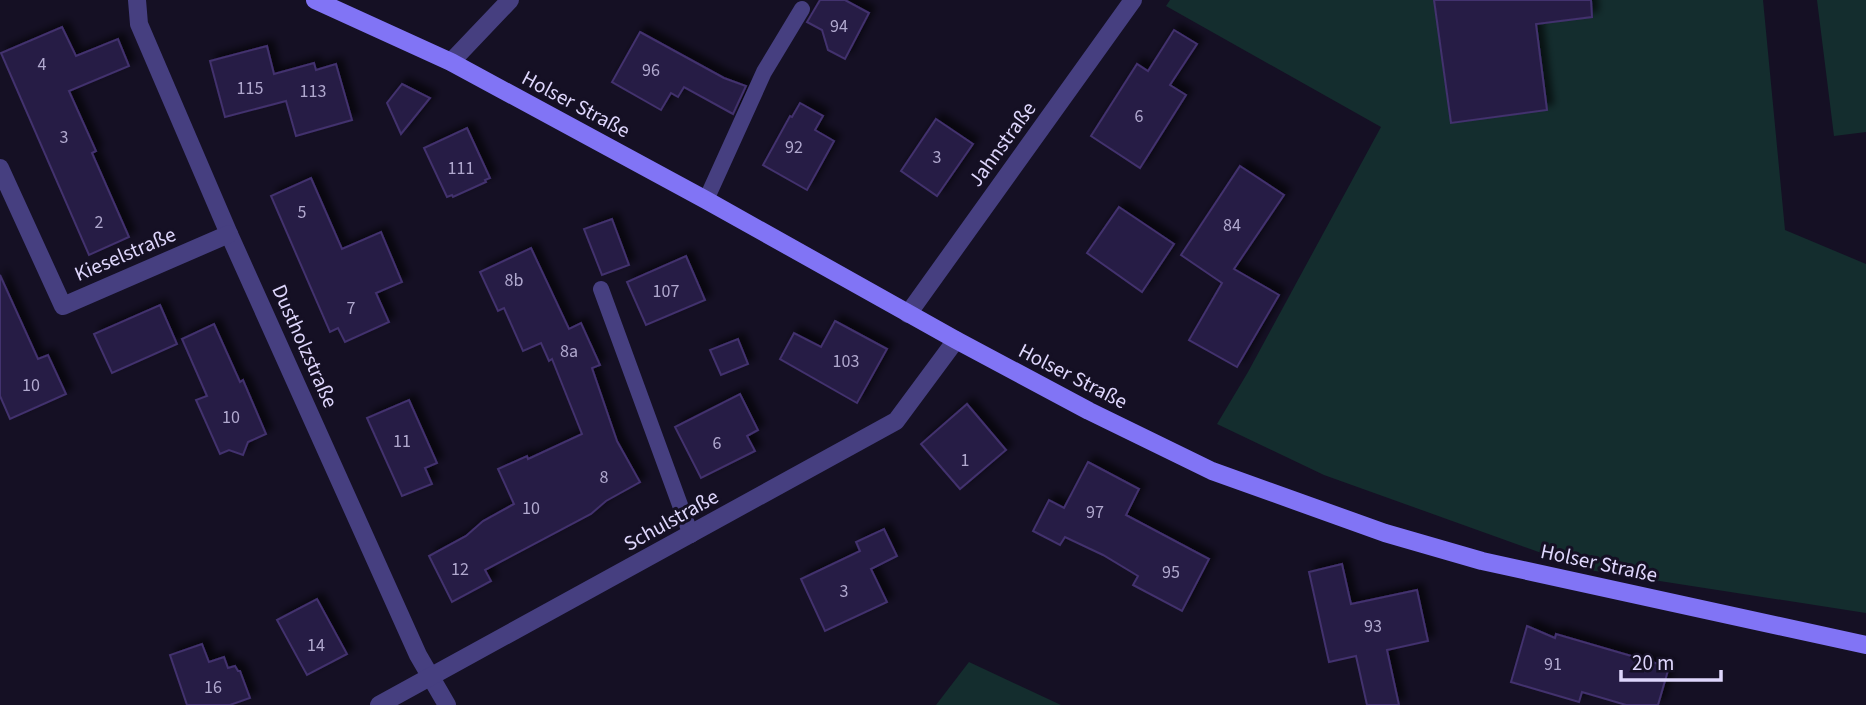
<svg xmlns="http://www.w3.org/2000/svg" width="1866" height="705" font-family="'Source Sans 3',sans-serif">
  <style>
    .green { fill: #142d2e }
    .building { fill: #281e44; stroke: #42316e; stroke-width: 2; filter: url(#shadow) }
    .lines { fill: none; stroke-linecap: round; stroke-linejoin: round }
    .service { stroke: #463f80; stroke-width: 16 }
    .minor { stroke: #463f80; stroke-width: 18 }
    .secondary { stroke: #8174f5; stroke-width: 18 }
    .labels { text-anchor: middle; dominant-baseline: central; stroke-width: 6; stroke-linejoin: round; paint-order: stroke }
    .number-label { font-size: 18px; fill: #b0a8ce }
    .street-label { font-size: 21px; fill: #ded6fc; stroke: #151024 }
  </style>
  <defs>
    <filter id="shadow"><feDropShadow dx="6" dy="-6" stdDeviation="3.5" flood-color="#0009"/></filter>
  </defs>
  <rect width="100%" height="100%" fill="#151024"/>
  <!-- green -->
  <g class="green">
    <polygon points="1170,0 1763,0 1785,230 1866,264 1866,613 1589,570 1324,475 1217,424 1248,372 1381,127 1166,6"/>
    <polygon points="1817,0 1866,0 1866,132 1834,136"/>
    <polygon points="969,662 1061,705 936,705"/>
  </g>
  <!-- building -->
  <g class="building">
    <polygon points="820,0 845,0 869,13 845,59 828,50 822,30 807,22"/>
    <polygon points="1434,0 1591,0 1592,17 1536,24 1547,110 1451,123"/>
    <polygon points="62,27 76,56 118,39 129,66 69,91 96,151 92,153 129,237 89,255 1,53"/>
    <polygon points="1174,30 1197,44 1170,85 1186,95 1140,168 1091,136 1137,64 1148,71"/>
    <polygon points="640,32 724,78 746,86 733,114 684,87 678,97 671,93 661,110 612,82"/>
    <polygon points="267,46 274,74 314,63 316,70 336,64 352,120 296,136 286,101 225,117 210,61"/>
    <polygon points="402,84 430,98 401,134 387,103"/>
    <polygon points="800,103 823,116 815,130 834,141 807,190 763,165 790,116 792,117"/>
    <polygon points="936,119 973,144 937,196 901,171"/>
    <polygon points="467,128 490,178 485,180 486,182 453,197 452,195 447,197 424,148"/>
    <polygon points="1240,166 1284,195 1234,269 1279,295 1237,367 1189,340 1222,283 1181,255"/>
    <polygon points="311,178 342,249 381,232 402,282 376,293 389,322 345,342 338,328 330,332 271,196"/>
    <polygon points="1119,207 1174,244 1142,292 1087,253"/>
    <polygon points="612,219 629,265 602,275 584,229"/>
    <polygon points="531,248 569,329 581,323 600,365 592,368 617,441 640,482 606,501 591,514 485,570 491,581 452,602 429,556 466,536 483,521 514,504 498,469 527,456 528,459 582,434 552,359 549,361 541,343 523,351 504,308 498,311 480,272"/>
    <polygon points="686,256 705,300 646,325 627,282"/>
    <polygon points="0,275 38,359 48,355 66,394 10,419 0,396"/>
    <polygon points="160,305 177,344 112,373 94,334"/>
    <polygon points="835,321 887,349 857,403 780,359 794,333 821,347"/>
    <polygon points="214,324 240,382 243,380 266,434 248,442 243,455 229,450 220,454 196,400 207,396 182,339"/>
    <polygon points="738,339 748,364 721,375 710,350"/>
    <polygon points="740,394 758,430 747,436 755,451 701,478 675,427"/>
    <polygon points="409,400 437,463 425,468 432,484 402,496 367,418"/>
    <polygon points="967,404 1006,450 960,489 921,444"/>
    <polygon points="1088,462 1139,489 1126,515 1209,559 1182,611 1133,585 1138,576 1103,555 1065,537 1060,545 1033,531 1049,500 1064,508"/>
    <polygon points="884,529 897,556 871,569 887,602 825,631 801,579 860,551 856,542"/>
    <polygon points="1342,564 1351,604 1417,590 1428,641 1387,650 1399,705 1367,705 1356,656 1329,662 1309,572"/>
    <polygon points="317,599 347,654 307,675 277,620"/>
    <polygon points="1527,626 1555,638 1556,634 1669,667 1658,705 1626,705 1582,692 1579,702 1511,682"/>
    <polygon points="202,644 209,662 224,657 228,668 235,666 238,671 240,671 250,698 230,705 187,705 170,655"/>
  </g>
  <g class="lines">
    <!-- service -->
    <g class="service">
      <polyline points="706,200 764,72 802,9"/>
      <polyline points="601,289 691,535"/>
    </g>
    <!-- minor -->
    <g class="minor">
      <polyline points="137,0 139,24 229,234 418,655 447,705"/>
      <polyline points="451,62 510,0"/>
      <polyline points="0,168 63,306 229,234"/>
      <polyline points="908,314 1133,0"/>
      <polyline points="379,705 896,421 956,340"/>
    </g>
    <!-- secondary -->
    <polyline class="secondary" points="315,0 451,62 706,200 956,340 1089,411 1212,471 1385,533 1482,561 1866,645"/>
  </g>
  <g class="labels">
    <!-- number labels -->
    <g class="number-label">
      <text x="839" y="26">94</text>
      <text x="42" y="64">4</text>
      <text x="651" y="70">96</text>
      <text x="250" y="88">115</text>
      <text x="313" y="91">113</text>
      <text x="1139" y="116">6</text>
      <text x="64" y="137">3</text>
      <text x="794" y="147">92</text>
      <text x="937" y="157">3</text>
      <text x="461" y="168">111</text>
      <text x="302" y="212">5</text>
      <text x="99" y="222">2</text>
      <text x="1232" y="225">84</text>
      <text x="514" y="280">8b</text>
      <text x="666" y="291">107</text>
      <text x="351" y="308">7</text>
      <text x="569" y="351">8a</text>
      <text x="846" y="361">103</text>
      <text x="31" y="385">10</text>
      <text x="231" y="417">10</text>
      <text x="402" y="441">11</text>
      <text x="717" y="443">6</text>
      <text x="965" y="460">1</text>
      <text x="604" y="477">8</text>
      <text x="531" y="508">10</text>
      <text x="1095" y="512">97</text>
      <text x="460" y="569">12</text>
      <text x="1171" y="572">95</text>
      <text x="844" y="591">3</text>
      <text x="1373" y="626">93</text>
      <text x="316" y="645">14</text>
      <text x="1553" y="664">91</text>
      <text x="213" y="687">16</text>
    </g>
    <!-- street labels -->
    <g class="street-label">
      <text transform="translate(576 104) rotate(28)">Holser Straße</text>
      <text transform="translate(1002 144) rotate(-54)">Jahnstraße</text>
      <text transform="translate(125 254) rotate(-23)">Kieselstraße</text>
      <text transform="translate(305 346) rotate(66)">Dustholzstraße</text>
      <text transform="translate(1073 376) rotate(27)">Holser Straße</text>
      <text transform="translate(671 520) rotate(-29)">Schulstraße</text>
      <text transform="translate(1599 563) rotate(12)">Holser Straße</text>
    </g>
  </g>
  <!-- scale -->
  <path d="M1621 670v10h100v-10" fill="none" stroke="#ded6fc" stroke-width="3.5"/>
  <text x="1632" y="670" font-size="21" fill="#ded6fc" stroke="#151024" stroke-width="5" paint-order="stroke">20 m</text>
</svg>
